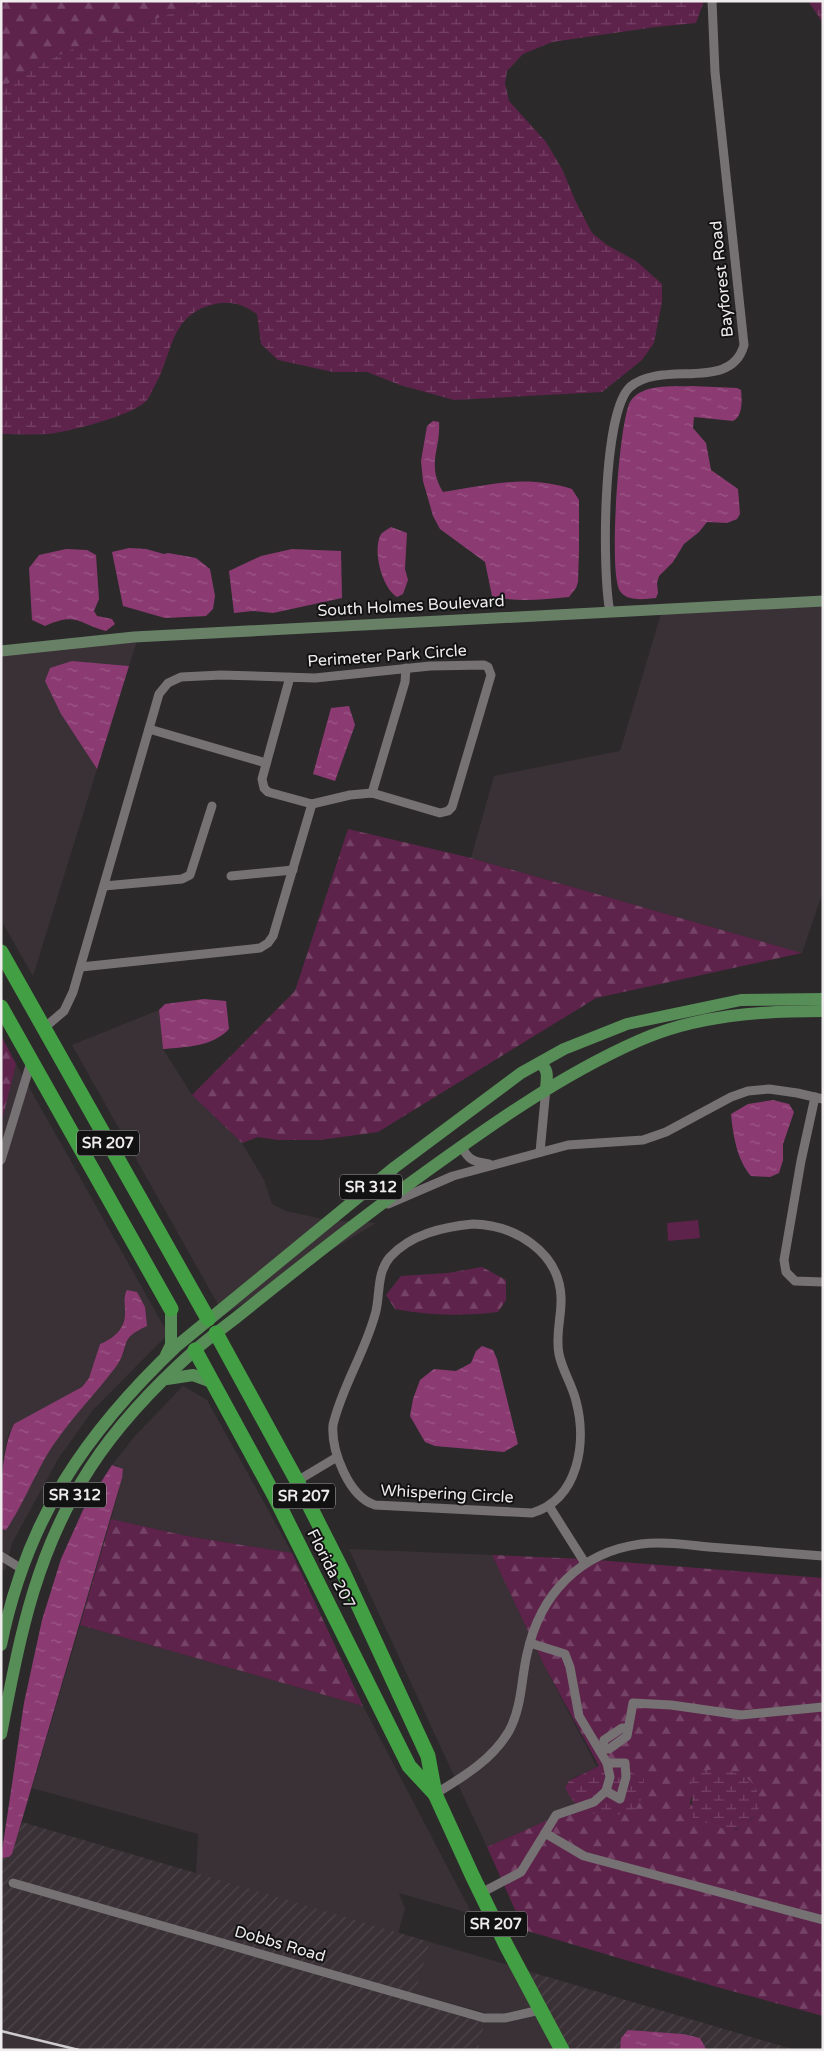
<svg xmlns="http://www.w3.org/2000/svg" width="824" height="2051" font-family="'Varela Round',sans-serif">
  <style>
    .built { fill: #3a3136 }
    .industrial { fill: url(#industrial-furrows) }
    .forest { fill: url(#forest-firs); fill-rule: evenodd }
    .wetland { fill: url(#wetland-marsh) }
    .pitch { fill: #5e234b }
    .water { fill: url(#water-ripples) }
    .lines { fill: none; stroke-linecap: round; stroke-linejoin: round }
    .street { stroke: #767274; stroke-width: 9 }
    .secondary { stroke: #678066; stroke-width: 11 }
    .primary { stroke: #578d57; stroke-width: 12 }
    .highway { stroke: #439f44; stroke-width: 15 }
    .rail { stroke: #cecbcd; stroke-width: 2.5 }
    .labels { text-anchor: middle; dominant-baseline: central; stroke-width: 4; stroke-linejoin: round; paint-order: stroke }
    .shield { fill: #131213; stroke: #acabac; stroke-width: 1 }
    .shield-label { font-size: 15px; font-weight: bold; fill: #eeeced }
    .street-label { font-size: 16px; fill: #eeeced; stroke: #131213 }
  </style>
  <defs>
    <pattern id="industrial-furrows" width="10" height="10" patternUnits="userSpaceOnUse" patternTransform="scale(1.25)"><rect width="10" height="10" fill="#3a3136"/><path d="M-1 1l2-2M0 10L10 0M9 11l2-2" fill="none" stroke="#4d454a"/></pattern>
    <pattern id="forest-firs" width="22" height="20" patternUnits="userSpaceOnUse" patternTransform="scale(1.25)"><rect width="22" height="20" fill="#5e234b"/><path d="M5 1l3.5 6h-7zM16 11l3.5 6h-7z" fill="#754365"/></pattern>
    <pattern id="wetland-marsh" width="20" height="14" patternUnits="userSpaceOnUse" patternTransform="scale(1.25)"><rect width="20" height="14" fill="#5e234b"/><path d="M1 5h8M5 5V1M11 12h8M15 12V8" fill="none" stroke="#754365"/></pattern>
    <pattern id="water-ripples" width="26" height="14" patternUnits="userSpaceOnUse" patternTransform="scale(1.25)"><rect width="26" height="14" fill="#8b3b72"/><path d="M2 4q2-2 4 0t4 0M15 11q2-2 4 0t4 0" fill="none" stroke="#9c5886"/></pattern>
  </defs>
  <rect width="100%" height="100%" fill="#2c292b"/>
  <!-- built -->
  <g class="built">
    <polygon points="823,605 823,891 802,953 471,858 494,776 620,751 661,614"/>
    <polygon points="137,641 129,666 72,661 61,714 97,769 33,976 1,920 1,655"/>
    <polygon points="159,1010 163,1049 192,1095 242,1143 264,1180 272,1204 286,1211 327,1220 376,1223 224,1315 72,1045"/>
    <polygon points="16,1064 168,1334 93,1410 58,1459 12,1543 5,1571 1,1567 1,1529 6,1530 14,1518 31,1480 58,1437 124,1353 125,1342 130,1333 137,1292 127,1290 124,1296 126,1312 122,1325 118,1333 111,1340 100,1344 89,1378 82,1387 9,1432 1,1466 1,1122"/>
    <polygon points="183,1386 207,1400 292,1553 187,1536 111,1519 122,1478 117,1465 112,1465 135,1436"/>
    <polygon points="349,1549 492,1555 544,1665 597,1767 570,1779 579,1806 487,1847"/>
    <polygon points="80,1625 363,1706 472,1914 399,1893 405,1909 398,1933 196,1874 198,1834 32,1788"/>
    <polygon points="430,1942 512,1966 533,2007 494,2015 415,1994"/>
    <polygon points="537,2015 557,2050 478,2050 485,2023 506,2023"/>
    <polygon points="1,2031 79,2050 1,2050"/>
  </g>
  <!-- industrial -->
  <g class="industrial">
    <polygon points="22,1822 430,1942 415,1994 10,1878 7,1886 485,2023 478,2050 79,2050 1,2031 1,1858 9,1857 12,1854"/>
    <polygon points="524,1970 795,2050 706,2050 700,2038 683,2034 628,2030 621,2038 620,2050 567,2050"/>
  </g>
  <!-- forest -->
  <g class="forest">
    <polygon points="1,1 208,1 88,42 42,63 1,88"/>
    <polygon points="348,829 471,858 802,953 596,998 378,1132 320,1140 278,1140 258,1137 242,1143 192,1095 295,991"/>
    <polygon points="1,1035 16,1064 3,1116 1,1116"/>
    <path d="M482 1267 506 1280V1300L498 1312C462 1316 430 1316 395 1309L386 1295 401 1276 448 1273Z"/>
    <polygon points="111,1519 187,1536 292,1553 363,1706 80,1625"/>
    <path d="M492 1555 584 1559 823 1578V2016L717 1987 524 1930 487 1847 579 1806 599 1766 544 1665ZM691 1797 761 1804 752 1819 736 1830 690 1804Z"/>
  </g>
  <!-- wetland -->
  <g class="wetland">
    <path d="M208 1H704L696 23 655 27 552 42 523 54 507 71 505 83 509 101 546 142 562 169 575 200 592 233 607 245 636 261 662 284V302L654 343 642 360 602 392 454 400 400 385 367 372H333L278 360 261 344 257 314C242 303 229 300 211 305 168 317 173 357 153 389 151 393 149 399 145 402 130 416 68 432 47 434 32 435 16 434 1 434V88L42 63 88 42Z"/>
    <polygon points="808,1 823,1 823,23"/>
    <path d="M599 1766 625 1769 644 1779 641 1800 633 1813C603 1818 578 1818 565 1787L570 1780Z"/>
    <path d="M715 1769C741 1772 756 1777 761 1805 741 1840 725 1830 693 1818L691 1781 697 1772Z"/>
  </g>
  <!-- pitch -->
  <polygon class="pitch" points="698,1220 700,1238 668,1241 667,1223"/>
  <!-- water -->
  <g class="water">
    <path d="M691 386 737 388 741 390C742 400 743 416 733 421L694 417 693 428 706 443 711 470 738 489 740 514 737 519 727 523 707 522 699 532 684 544 673 562 659 576 657 583 658 593 656 598C645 599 627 602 620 591 608 573 619 423 630 402 641 383 673 387 691 386Z"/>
    <path d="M433 421 439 422C441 449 426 464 443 492 491 485 524 474 572 489L579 500V550L578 582 576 588 569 597C545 599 515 603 492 596L485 562 440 529 433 516 423 481 421 461 427 426Z"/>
    <path d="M391 527 407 533 405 569 408 580 403 594 397 597C382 588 372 550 381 534 383 532 388 529 391 527Z"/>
    <polygon points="129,548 146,549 164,554 168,553 196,558 210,569 215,596 213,609 206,616 165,618 123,606 112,552"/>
    <path d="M66 549 87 550 96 555 99 599 94 611 97 616 112 619 115 624 106 631C77 623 77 612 45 626L32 620 29 568 39 555Z"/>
    <polygon points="292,549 341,551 342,598 273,613 253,611 234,613 229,571 261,556"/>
    <polygon points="72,661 129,666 97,769 61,714 45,681 50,668"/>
    <polygon points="349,706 355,725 335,781 313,774 331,708"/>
    <path d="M204 999 226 1001 229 1029C212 1047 186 1047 163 1049L159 1010 165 1004Z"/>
    <path d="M773 1100 789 1104 794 1112 783 1144V1160L779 1173 770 1177 751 1176C737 1160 733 1135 731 1114L748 1104Z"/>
    <path d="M127 1290 137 1292 145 1307 147 1326C116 1340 132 1345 115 1368 97 1392 76 1413 59 1437 37 1466 26 1501 6 1530L1 1529C1 1496 0 1453 14 1424L82 1387 89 1378 100 1344C115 1338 126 1328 125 1310 125 1302 123 1297 127 1290Z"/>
    <polygon points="482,1346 493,1350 497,1359 518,1444 504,1452 435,1446 425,1442 410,1416 413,1399 420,1380 434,1369 456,1371 471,1363 476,1351"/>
    <polygon points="112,1465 123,1469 122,1478 12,1854 9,1857 1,1858 24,1703 42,1620 61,1559 83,1510"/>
    <polygon points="628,2030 683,2034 700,2038 706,2049 620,2050 621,2038"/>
  </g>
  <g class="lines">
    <!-- street -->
    <g class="street">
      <path d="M610 612C602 573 602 413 630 387 662 359 731 393 744 345L715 72 712 1"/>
      <polyline points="149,729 266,763"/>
      <polyline points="372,793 405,682 406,668"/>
      <polyline points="231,876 293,870"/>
      <polyline points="104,886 182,879 190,875 212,806"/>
      <polyline points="81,967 260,948 268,943 273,936 312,804"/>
      <polyline points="44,1028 64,1011 73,992 159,694 168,683 181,677 221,675 315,678 430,666 484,665 488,667 491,675 452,807 448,811 440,813 372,793 350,795 312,804 268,792 264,788 262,779 290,677"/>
      <polyline points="815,1097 801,1161 784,1260 786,1272 795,1281 823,1282"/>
      <path d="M462 1146C467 1160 475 1162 489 1164"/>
      <polyline points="540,1152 546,1088"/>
      <polyline points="1,1160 31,1062"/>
      <polyline points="388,1204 453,1176 568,1145 643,1140 666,1132 731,1097 748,1091 769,1089 797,1093 823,1099"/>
      <path d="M473 1224C514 1225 559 1251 561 1297 562 1316 555 1334 559 1354 562 1370 572 1384 576 1401 587 1442 579 1499 532 1513L375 1505C349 1497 331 1451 333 1425 342 1386 366 1351 376 1311 380 1293 377 1272 390 1257 411 1234 443 1227 473 1224Z"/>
      <polyline points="297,1481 337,1457"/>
      <polyline points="549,1506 585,1563"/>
      <polyline points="1,1556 22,1569"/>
      <polyline points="603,1747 604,1740 622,1728 628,1728"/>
      <polyline points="600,1749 609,1749 627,1736 633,1703 671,1705 741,1715 823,1707"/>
      <polyline points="606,1791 620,1799 626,1777 625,1763 607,1763"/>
      <path d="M435 1794C463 1777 492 1760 509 1731 522 1707 521 1680 527 1654 540 1594 580 1552 641 1544 664 1541 687 1545 709 1547 747 1550 785 1553 823 1556"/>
      <polyline points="545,1833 584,1856 823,1920"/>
      <polyline points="13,1883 484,2018 505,2018 540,2010"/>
      <polyline points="481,1893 521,1872 556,1815 594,1802 606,1791 610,1777 607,1763 579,1716 570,1667 565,1654 530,1643"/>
    </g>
    <!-- secondary -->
    <polyline class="secondary" points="1,651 134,637 823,601"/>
    <!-- primary -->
    <g class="primary">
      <path d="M540 1063C549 1070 547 1077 546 1088"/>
      <polyline points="166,1355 171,1345 171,1309"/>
      <polyline points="167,1379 193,1375 212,1382"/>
      <path d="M1 1645C27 1518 85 1433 178 1345L395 1167 521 1073 564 1049 627 1024 741 1000 823 999"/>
      <path d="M1 1734C20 1637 35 1553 90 1468 117 1426 158 1383 195 1350 209 1338 223 1328 237 1317 289 1275 341 1234 395 1194 473 1138 550 1080 638 1041 696 1015 760 1011 823 1011"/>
    </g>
    <!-- highway -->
    <g class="highway">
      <polyline points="1,952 208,1319"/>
      <polyline points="1,1007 171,1309"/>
      <polyline points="216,1333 297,1481 343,1572 428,1756 435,1794 472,1875 506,1945 562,2050"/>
      <polyline points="195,1350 274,1495 409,1766 434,1793"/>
    </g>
    <!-- rail -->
    <polyline class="rail" points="1,2031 79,2050"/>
  </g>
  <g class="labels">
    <!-- shield labels -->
    <g class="shield">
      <rect x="77" y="1130.5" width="62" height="25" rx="4"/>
      <rect x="340" y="1174.5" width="62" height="25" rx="4"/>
      <rect x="44" y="1482.5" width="62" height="25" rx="4"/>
      <rect x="273" y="1483.5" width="62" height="25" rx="4"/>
      <rect x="465" y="1911.5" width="62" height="25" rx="4"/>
    </g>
    <g class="shield-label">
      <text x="108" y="1143">SR 207</text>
      <text x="371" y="1187">SR 312</text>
      <text x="75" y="1495">SR 312</text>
      <text x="304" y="1496">SR 207</text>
      <text x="496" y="1924">SR 207</text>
    </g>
    <!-- street labels -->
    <g class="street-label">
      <text transform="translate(722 279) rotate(-96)">Bayforest Road</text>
      <text transform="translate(411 606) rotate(-3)">South Holmes Boulevard</text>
      <text transform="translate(387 656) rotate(-4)">Perimeter Park Circle</text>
      <text transform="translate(447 1494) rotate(3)">Whispering Circle</text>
      <text transform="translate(331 1569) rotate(63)">Florida 207</text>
      <text transform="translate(280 1944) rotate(16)">Dobbs Road</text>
    </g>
  </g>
  <!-- border -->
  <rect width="824" height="2051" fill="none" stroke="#eeeced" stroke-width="5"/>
</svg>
